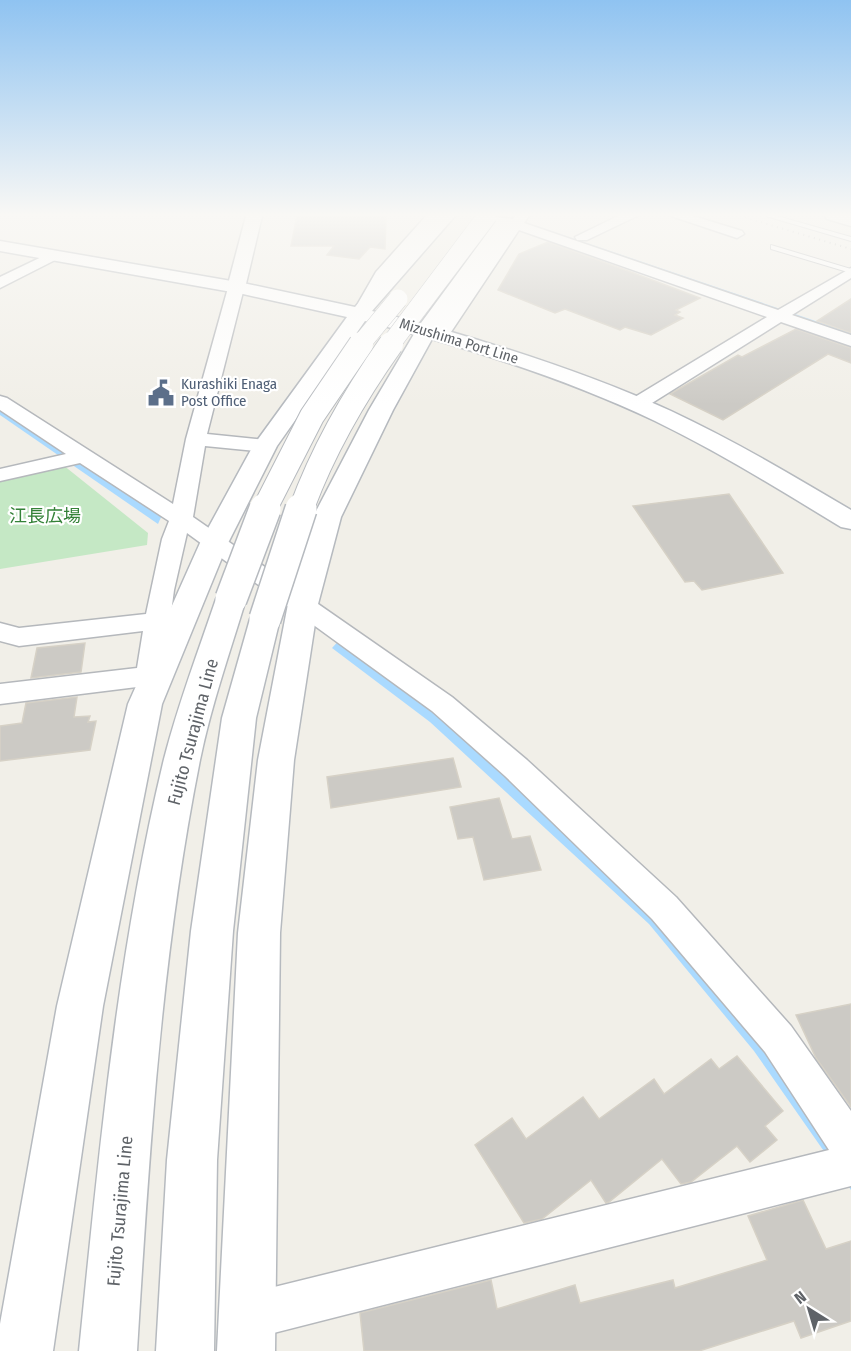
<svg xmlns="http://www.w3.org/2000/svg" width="851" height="1351" font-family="'Fira Sans Condensed','Noto Sans JP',sans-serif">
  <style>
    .green { fill: #c5e8c5 }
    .water { fill: #aadaff }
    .building { fill: #cccac5; stroke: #d6d1c6; stroke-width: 1.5 }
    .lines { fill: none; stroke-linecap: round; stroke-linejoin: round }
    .service-casing { stroke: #b5b8bc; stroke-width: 2 }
    .minor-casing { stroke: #b5b8bc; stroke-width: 3 }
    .tertiary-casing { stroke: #b5b8bc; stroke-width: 3 }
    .secondary-casing { stroke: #b6babf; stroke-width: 3 }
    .service { fill: #fff; fill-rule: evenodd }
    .minor { fill: #fff; fill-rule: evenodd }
    .tertiary { fill: #fff; fill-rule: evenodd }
    .secondary { fill: #fff; fill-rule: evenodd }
    .rail { stroke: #b6b7b8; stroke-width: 2; stroke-dasharray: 1 4.5; stroke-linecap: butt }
    .secondary-bridge-far2-casing { stroke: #b6babf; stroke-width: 20; stroke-linecap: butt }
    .secondary-bridge-far1-casing { stroke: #b6babf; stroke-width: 26; stroke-linecap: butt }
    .secondary-bridge-casing { stroke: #b6babf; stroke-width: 34; stroke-linecap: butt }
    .secondary-bridge-far2 { stroke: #fff; stroke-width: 19 }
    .secondary-bridge-far1 { stroke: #fff; stroke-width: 24 }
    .secondary-bridge { stroke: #fff; stroke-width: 31 }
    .labels { text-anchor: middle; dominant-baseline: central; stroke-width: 4.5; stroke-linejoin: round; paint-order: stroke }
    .far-street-label { font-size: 15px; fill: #5f6368; stroke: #fff }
    .far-service-label { font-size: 15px; fill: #4e5e75; stroke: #fff; text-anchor: start }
    .park-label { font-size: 18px; fill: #348238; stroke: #fff }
    .street-label { font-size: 18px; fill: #5f6368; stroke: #fff }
  </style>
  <rect width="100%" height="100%" fill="#f1efe8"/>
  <!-- green -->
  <polygon class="green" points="63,465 148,533 147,545 0,569 0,480"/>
  <!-- water -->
  <g class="water">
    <polygon points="537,226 851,333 851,336 533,227"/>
    <polygon points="0,408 162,515 158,524 0,415"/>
    <polygon points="343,636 439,707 660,912 851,1157 851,1190 754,1051 649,924 430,722 332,648"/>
  </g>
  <!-- building -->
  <g class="building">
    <polygon points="297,216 386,216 385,249 370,247 359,259 327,255 334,246 291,246"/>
    <polygon points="548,242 631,272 700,298 676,310 680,312 675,315 683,318 651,335 625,327 620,330 565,309 555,313 498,290 519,254"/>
    <polygon points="851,299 851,333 817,321"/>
    <polygon points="796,329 851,348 851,363 828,354 723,420 670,394 738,355 742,357"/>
    <polygon points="729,494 783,573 702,590 694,581 685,582 633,506"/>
    <polygon points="85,643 81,672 31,678 37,648"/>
    <polygon points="77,697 74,717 90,716 88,722 96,721 90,750 0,761 0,726 22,723 26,703"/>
    <polygon points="453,758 461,787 331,808 327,777"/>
    <polygon points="499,798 512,839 530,836 541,870 484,880 473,837 458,839 450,807"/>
    <polygon points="851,1004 851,1107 816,1058 796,1015"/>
    <polygon points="737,1056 783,1111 765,1126 777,1140 750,1162 737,1146 691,1182 681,1184 662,1159 609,1202 606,1203 591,1180 542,1219 524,1223 475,1145 512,1118 526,1139 583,1097 599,1119 654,1079 664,1094 711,1059 719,1069"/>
    <polygon points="803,1200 826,1249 851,1241 851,1321 801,1338 794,1321 699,1351 364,1351 360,1313 491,1280 497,1309 575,1285 580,1303 673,1280 675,1288 767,1260 748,1216"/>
  </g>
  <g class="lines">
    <!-- service casing -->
    <g class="service-casing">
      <g id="service">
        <polygon points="766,216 777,216 851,237 851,241"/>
        <polygon points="771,245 851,269 851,273 771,249"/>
      </g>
    </g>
    <!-- minor casing -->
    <g class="minor-casing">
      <g id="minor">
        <polygon points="426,216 440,216 388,277 367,315 355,315 353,312 376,272"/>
        <polygon points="485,216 513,219 515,216 529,216 524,223 778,310 851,268 851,278 792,315 851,335 851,346 781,322 644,408 630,408 628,404 630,400 767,317 519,230 447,338 435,338 433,334 508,226"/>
        <polygon points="618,216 637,216 587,240 577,240 575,237"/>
        <polygon points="671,216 693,216 742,231 744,234 737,238"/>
        <polygon points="54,251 61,255 59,258 0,288 0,277"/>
        <polygon points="236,283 244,288 207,434 265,440 272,442 275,446 272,450 265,452 205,446 193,517 452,697 527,760 676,897 791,1026 851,1111 851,1186 246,1340 230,1333 223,1317 230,1301 246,1294 829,1150 765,1052 652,919 505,776 432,711 187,533 174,590 162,682 158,689 148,692 137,687 0,704 0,684 137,668 143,631 19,646 0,641 0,623 19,628 146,614 162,539 169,521 80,463 0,481 0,469 66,454 0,410 0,396 7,398 173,504 186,439 228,288"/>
      </g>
    </g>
    <!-- tertiary casing -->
    <g class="tertiary-casing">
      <polygon id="tertiary" points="246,216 262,216 245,288 236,294 227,288"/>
    </g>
    <!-- secondary casing -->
    <g class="secondary-casing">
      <g id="secondary">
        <path d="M438 216H455L372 311 421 323 497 220H509L511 223 438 328C517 351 596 377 671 411 733 440 792 475 851 510V529L841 527C780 490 719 452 655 421 583 387 508 361 432 339L393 410 341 517 318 604 294 760 280 933 275 1351H217L238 933 258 760 288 604 313 517 369 410 414 334 365 321 277 446 228 543 162 704 103 1006 53 1351H0V1324L57 1006 128 704 200 543 253 446 347 317 243 294 0 251V241L243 283 355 307Z"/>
        <polygon points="825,216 851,216 851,226 827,219"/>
        <path d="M231 589 242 592 246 599C230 652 211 706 200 760 161 955 149 1154 137 1351H79C99 1153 117 953 164 759 178 704 198 652 216 599L220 592Z"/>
        <polygon points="265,608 276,612 280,619 256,718 233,931 217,1160 214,1351 156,1351 167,1160 191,931 222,718 250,619 254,612"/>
      </g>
    </g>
    <!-- service -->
    <use href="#service" class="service"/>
    <!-- minor -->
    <use href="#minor" class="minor"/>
    <!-- tertiary -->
    <use href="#tertiary" class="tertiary"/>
    <!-- secondary -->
    <use href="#secondary" class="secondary"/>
    <!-- rail -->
    <polyline class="rail" points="740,216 851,249"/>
    <!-- secondary-bridge-far2 casing -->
    <g class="secondary-bridge-far2-casing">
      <g id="secondary-bridge-far2">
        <polyline points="360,345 398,299"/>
        <polyline points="390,345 487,216"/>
      </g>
    </g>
    <!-- secondary-bridge-far1 casing -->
    <g class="secondary-bridge-far1-casing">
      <g id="secondary-bridge-far1">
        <polyline points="264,510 312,416 361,344"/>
        <path d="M301 510C323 450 354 396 391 344"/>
      </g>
    </g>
    <!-- secondary-bridge casing -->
    <g class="secondary-bridge-casing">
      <g id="secondary-bridge">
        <polyline points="231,599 265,509"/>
        <polyline points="265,619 301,509"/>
      </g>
    </g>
    <!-- secondary-bridge-far2 -->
    <use href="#secondary-bridge-far2" class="secondary-bridge-far2"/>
    <!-- secondary-bridge-far1 -->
    <use href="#secondary-bridge-far1" class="secondary-bridge-far1"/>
    <!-- secondary-bridge -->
    <use href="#secondary-bridge" class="secondary-bridge"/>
  </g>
  <!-- sky -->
  <linearGradient id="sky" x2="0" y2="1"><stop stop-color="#8fc3f1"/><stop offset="0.53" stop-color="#f9f8f5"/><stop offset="1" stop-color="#f9f8f5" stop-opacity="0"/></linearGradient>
  <rect width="851" height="405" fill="url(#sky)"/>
  <!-- icons -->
  <defs>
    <g id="civic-bare" transform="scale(2.07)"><path d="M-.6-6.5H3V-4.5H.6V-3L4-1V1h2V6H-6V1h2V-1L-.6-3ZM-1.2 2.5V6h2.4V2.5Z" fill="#5c6f8a" stroke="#fff" stroke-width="2.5" paint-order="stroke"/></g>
  </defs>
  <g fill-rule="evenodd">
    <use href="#civic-bare" x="161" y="393"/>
  </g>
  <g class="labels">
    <!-- far-street labels -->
    <g class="far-street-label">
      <text transform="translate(459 341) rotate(17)">Mizushima Port Line</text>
    </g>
    <!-- far-service labels -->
    <g class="far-service-label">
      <text x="181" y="384">Kurashiki Enaga<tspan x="181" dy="17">Post Office</tspan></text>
    </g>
    <!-- park labels -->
    <g class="park-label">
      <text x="45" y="516">江長広場</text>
    </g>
    <!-- street labels -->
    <g class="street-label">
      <text transform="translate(193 732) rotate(-75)">Fujito Tsurajima Line</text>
      <text transform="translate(120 1211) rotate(-85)">Fujito Tsurajima Line</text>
    </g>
  </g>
  <!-- north arrow -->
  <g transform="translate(809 1309) rotate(323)" stroke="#ffffff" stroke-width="4.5" paint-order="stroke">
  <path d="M0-4.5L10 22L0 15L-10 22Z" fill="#5f6368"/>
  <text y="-9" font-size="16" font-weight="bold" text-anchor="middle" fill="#5f6368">N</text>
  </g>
</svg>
